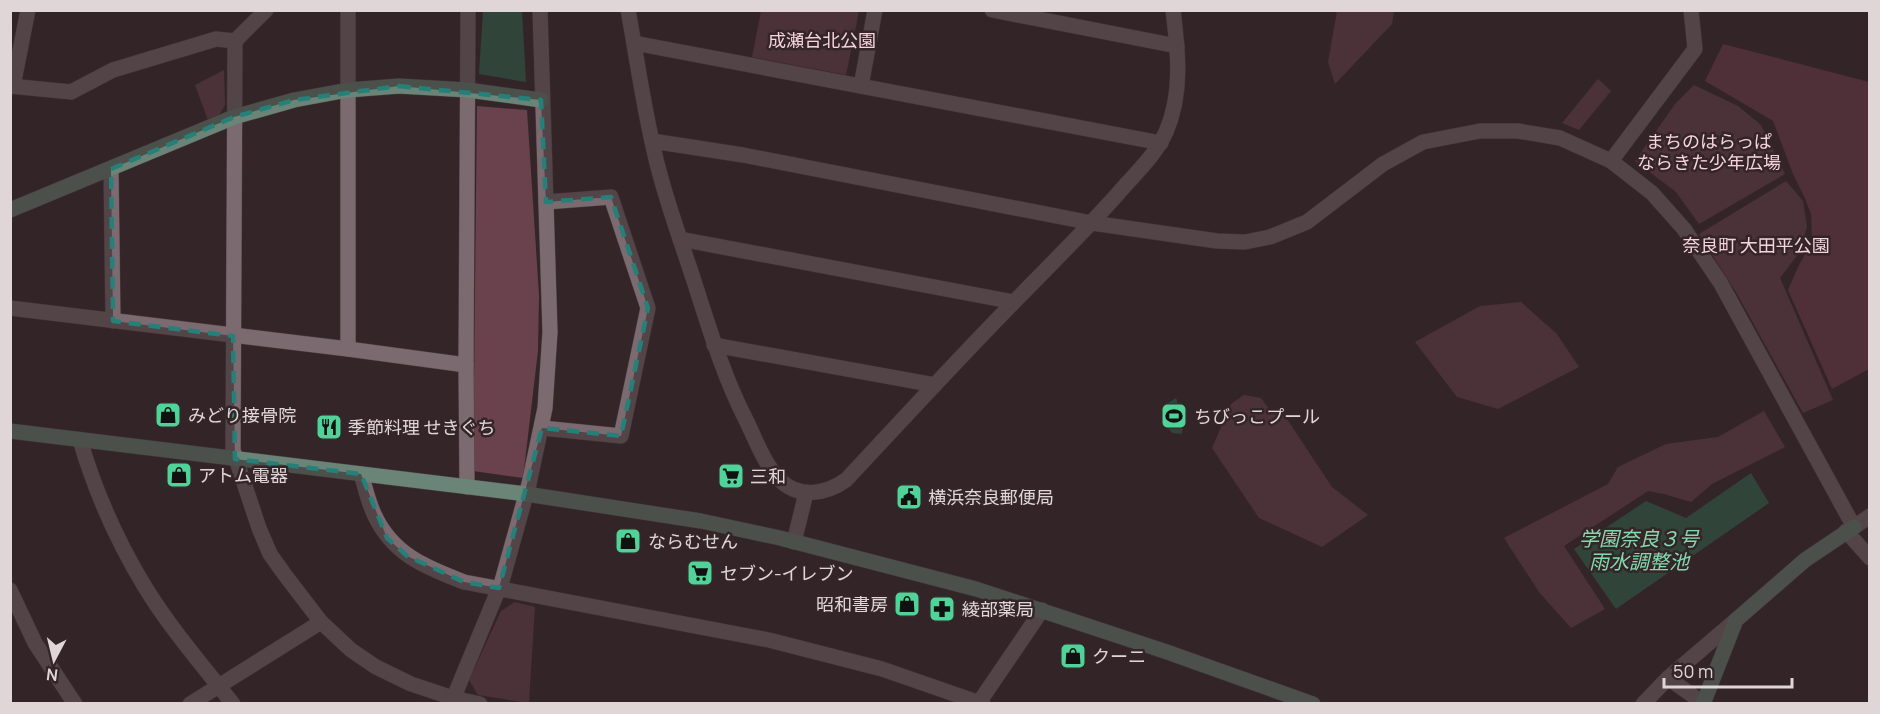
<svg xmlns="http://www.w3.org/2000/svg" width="1880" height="714" font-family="Manrope,'Noto Sans JP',sans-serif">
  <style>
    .green { fill: #69424d }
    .forest { fill: #713c4c }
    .water { fill: #306a4e }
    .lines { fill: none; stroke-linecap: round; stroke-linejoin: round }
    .street-casing { stroke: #4d4245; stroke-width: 16 }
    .secondary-casing { stroke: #4d4245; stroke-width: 16 }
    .street { stroke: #7b6a6f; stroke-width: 15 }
    .secondary { stroke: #6a8577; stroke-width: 15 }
    .marked { fill: none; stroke: #248079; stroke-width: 4.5; stroke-dasharray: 12 8; stroke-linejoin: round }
    .labels { text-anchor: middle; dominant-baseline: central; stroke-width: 5; stroke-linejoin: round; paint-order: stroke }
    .park-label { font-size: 18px; fill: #f7d3dc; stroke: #332528 }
    .poi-label { font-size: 18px; fill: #e0d6d8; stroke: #332528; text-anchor: start }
    .water-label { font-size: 20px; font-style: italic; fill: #83daae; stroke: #332528 }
  </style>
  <rect width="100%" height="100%" fill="#332528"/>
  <!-- green -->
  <g class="green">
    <polygon points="761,11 859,11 846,75 752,57"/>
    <polygon points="1337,11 1394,11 1392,24 1335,84 1328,62"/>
    <polygon points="224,70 225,105 218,117 208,120 195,85"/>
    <polygon points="1598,79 1611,91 1579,130 1562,123"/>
    <polygon points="1694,85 1738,106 1761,125 1785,174 1699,224 1676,192 1635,161 1675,104"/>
    <polygon points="477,106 527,110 539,295 538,351 523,478 473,471"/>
    <polygon points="1786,181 1803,201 1807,227 1799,253 1780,278 1833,400 1803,413 1736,292 1699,234"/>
    <polygon points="1521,302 1557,334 1579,367 1498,409 1457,397 1415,342 1480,306"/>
    <polygon points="1244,395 1261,398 1271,412 1279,407 1332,487 1368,515 1322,547 1259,518 1212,448 1231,404"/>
    <polygon points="1764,411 1785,447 1712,484 1691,502 1664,494 1648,491 1564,546 1605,609 1571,628 1539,592 1504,538 1608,484 1618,467 1666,444 1718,437"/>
    <polygon points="515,602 535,607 529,703 478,695 469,680 501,611"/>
  </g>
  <!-- forest -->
  <polygon class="forest" points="1723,44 1869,82 1869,369 1832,389 1788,290 1798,267 1812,242 1811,214 1804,196 1793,174 1773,121 1705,81"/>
  <!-- water -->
  <g class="water">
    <polygon points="483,11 522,11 526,82 479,74"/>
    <polygon points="1176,398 1180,410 1185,411 1182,434 1172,433 1163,421 1165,405"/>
    <polygon points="1751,473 1769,503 1616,609 1574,549 1646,501 1686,518"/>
  </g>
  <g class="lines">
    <!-- street casing -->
    <g class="street-casing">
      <g id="street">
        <path d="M628 10C638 64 645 119 659 171 669 209 683 247 695 284 710 331 724 377 746 420 756 440 764 464 780 480 799 499 826 494 846 480 902 420 957 360 1015 301 1051 264 1088 228 1122 189 1138 171 1156 154 1166 132 1183 93 1178 51 1173 10"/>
        <polyline points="992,10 1177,46"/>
        <polyline points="235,41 233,450 259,528 270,554 285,575 321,622 351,650 376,667 411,684 453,698 480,704"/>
        <polyline points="634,43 1161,143"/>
        <polyline points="10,86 71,92 113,70 216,39 235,41 266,10"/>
        <polyline points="13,86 28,10"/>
        <polyline points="861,86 875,10"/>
        <polyline points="652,141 743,155 1092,223 1217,241 1245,242 1270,237 1307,222 1383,164 1423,142 1480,131 1518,131 1560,138 1611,161 1652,193 1684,229 1720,282 1854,527 1870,516"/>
        <polyline points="1611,161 1695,49 1691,10"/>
        <polyline points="111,169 113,321"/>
        <polyline points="680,239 1014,302"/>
        <polyline points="10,308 348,349 466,365"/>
        <polyline points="714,345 935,385"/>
        <polyline points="348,349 348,10"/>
        <polyline points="542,428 621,436 648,308 611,197 546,202"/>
        <path d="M80 440C95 491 117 541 145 587 170 628 203 666 233 704"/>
        <path d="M361 474C365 487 368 501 374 514 392 554 425 567 464 582L769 640 882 669 983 704"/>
        <polyline points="467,487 466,365 468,10"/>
        <polyline points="1846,531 1870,558"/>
        <polyline points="794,542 806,493"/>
        <polyline points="10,590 35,643 75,704"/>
        <polyline points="1668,678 1703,703"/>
        <polyline points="190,704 321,622"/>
        <polyline points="451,704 502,581 529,484 545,408 550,332 540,10"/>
        <polyline points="978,704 1042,610"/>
        <polyline points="1643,704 1668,678 1736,620"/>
      </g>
    </g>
    <!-- secondary casing -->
    <g class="secondary-casing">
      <g id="secondary">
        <polyline points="10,210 234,117 294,100 348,90 399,86 468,90 541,100"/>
        <polyline points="10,431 526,494 701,521 780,538 976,589 1167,652 1313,704"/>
        <polyline points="1703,704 1736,620 1805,560 1854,527"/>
      </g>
    </g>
    <!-- street -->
    <use href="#street" class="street"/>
    <!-- secondary -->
    <use href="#secondary" class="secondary"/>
  </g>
  <!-- marked area -->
  <path d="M0 0H1880V714H0ZM399 86 541 100 546 202 611 197 648 308 621 436 542 428 499 588 464 582 407 556 387 538 361 474 235 459 233 336 113 321 111 169 234 117 294 100Z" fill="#332528" fill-opacity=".55" fill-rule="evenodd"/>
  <path class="marked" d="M399 86 541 100 546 202 611 197 648 308 621 436 542 428 499 588 464 582 407 556 387 538 361 474 235 459 233 336 113 321 111 169 234 117 294 100Z"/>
  <!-- icons -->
  <defs>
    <g id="shop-square" transform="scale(1.35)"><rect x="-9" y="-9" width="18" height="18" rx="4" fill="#50d398" stroke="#332528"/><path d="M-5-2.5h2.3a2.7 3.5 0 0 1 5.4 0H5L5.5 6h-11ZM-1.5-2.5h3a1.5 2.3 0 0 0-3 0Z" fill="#111"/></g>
    <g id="stadium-square" transform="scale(1.35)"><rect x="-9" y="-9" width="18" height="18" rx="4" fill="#50d398" stroke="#332528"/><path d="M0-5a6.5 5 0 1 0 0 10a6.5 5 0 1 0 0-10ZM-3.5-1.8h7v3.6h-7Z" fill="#111"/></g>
    <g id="restaurant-square" transform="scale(1.35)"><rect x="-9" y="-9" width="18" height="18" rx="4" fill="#50d398" stroke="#332528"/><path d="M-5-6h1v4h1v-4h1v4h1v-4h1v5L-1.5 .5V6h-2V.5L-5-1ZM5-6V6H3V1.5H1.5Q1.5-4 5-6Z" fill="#111"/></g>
    <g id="supermarket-square" transform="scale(1.35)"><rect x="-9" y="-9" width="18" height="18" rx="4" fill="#50d398" stroke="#332528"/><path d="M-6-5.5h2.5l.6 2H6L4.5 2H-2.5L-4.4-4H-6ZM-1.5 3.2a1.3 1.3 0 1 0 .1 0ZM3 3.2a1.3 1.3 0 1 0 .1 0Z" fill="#111"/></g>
    <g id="civic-square" transform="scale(1.35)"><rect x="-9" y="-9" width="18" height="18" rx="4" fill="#50d398" stroke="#332528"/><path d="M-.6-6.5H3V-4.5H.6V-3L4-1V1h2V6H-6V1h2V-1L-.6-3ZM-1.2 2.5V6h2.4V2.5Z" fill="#111"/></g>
    <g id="pharmacy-square" transform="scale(1.35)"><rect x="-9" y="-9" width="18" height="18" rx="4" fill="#50d398" stroke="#332528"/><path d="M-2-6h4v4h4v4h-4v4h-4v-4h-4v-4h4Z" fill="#111"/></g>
  </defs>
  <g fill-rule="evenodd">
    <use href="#shop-square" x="168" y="415"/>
    <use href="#stadium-square" x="1174" y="416"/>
    <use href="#restaurant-square" x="329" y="427"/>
    <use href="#shop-square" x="179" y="475"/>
    <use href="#supermarket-square" x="731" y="476"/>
    <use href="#civic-square" x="909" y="497"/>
    <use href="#shop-square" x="628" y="541"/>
    <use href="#supermarket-square" x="700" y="573"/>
    <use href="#shop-square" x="907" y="604"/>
    <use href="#pharmacy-square" x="942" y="609"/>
    <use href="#shop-square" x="1073" y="656"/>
  </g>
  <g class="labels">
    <!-- park labels -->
    <g class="park-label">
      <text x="822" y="40">成瀬台北公園</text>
      <text x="1709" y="141">まちのはらっぱ<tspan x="1709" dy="21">ならきた少年広場</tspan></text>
      <text x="1756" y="245">奈良町 大田平公園</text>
    </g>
    <!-- poi labels -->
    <g class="poi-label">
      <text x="188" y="415">みどり接骨院</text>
      <text x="1194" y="416">ちびっこプール</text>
      <text x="348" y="427">季節料理 せきぐち</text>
      <text x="198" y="475">アトム電器</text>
      <text x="750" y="476">三和</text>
      <text x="928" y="497">横浜奈良郵便局</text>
      <text x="648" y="541">ならむせん</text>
      <text x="720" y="573">セブン-イレブン</text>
      <text x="888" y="604" text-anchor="end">昭和書房</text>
      <text x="962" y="609">綾部薬局</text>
      <text x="1092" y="656">クーニ</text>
    </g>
    <!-- water labels -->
    <g class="water-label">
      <text x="1639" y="538">学園奈良３号<tspan x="1639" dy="23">雨水調整池</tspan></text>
    </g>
  </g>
  <!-- border -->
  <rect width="1880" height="714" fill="none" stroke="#e0d6d8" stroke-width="24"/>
  <!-- north arrow -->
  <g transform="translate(54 660) rotate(187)" stroke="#332528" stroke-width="4.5" paint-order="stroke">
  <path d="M0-4.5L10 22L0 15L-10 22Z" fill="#e0d6d8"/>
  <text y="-9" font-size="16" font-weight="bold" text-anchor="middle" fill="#e0d6d8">N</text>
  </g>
  <!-- scale -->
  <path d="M1664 678v9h128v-9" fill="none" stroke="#e0d6d8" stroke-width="3"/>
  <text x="1673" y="678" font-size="18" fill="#e0d6d8" stroke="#332528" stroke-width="4.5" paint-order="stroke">50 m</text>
</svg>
